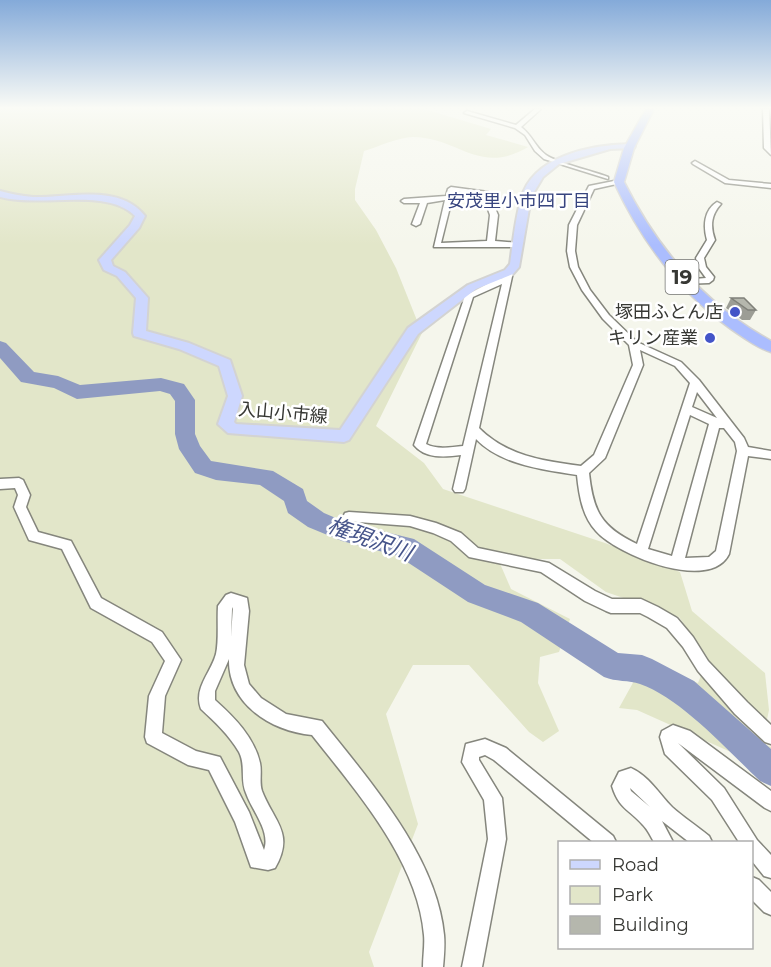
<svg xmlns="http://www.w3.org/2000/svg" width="771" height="967" font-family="Montserrat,'Noto Sans JP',sans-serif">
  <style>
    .green { fill: #e2e6c9 }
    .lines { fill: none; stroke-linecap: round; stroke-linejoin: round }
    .river { fill: #8f9bc2; fill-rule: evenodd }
    .minor-casing { stroke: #85867d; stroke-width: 3 }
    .major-casing { stroke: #d3d3d2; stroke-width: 4 }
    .highway-casing { stroke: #d3d3d2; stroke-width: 3 }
    .minor { fill: #fff; fill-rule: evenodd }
    .major { fill: #cdd7fe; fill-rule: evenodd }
    .highway { fill: #abbdfe; fill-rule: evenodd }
    .wall { fill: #9c9d95 }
    .building { fill: #b5b7ad; stroke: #7f8079; stroke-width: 1.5 }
    .poi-dot { fill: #4354c8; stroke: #fff; stroke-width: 2 }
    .labels { text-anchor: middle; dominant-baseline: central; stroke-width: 5; stroke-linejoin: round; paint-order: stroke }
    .far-neighbourhood-label { font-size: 18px; fill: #37447f; stroke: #fff }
    .far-poi-label { font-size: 18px; fill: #373834; stroke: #fff; text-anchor: end }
    .far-street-label { font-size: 18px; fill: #373834; stroke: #fff }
    .shield { fill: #fff; stroke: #737471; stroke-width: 1.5 }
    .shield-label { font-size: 20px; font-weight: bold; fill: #373834 }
    .water-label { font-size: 22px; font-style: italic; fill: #46548a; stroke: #fff }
  </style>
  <rect width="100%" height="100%" fill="#f5f6ec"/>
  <!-- green -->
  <path class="green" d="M0 109H424L491 129 486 135 528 147C479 176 458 137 413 137 398 137 378 147 364 151L355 189V200L376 230 396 268 422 333 376 426 424 463 443 489 605 543 680 572 692 611 765 673 769 710 762 743 771 747V770L637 710 619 708 645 661 698 683 708 658 679 617 606 592 560 559H498L511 589 570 619 559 652 540 657 538 683 559 731 543 742 529 732 469 665H413L386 714 418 824 369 952 374 967H0Z"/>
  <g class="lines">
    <!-- river -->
    <path class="river" d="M0 341 6 343 34 372 58 376 80 385 161 378 184 384 195 400V434L200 446 211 461 273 471 303 489 307 501 324 513 345 522 414 539 485 585 538 603 618 653 642 655 652 659 694 681 771 749V786L760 781C728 751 681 698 640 684 629 680 616 682 604 677L521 622 468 602 398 556 342 541 308 527 288 513 284 501 260 485 216 480 195 473 179 449 175 434V401L170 394 160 391 77 399 54 388 21 382 0 358Z"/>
    <!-- minor casing -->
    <g class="minor-casing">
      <g id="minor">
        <path d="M535 109H541L521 127C532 135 535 147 546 155 557 163 593 171 608 177V179L544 159 535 151 525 135 515 128 464 113 467 111 516 125Z"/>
        <polygon points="763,109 769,109 771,155 764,148"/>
        <polygon points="695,161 729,180 771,184 771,188 725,183 693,164 692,163"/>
        <path d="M619 180 622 182 621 183 594 189 577 225 575 251 578 267 590 290 609 315 637 342 681 362 699 380 744 438 748 447 771 451V459L748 456 729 554C710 593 617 555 596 531 582 516 579 494 577 475 544 470 501 465 476 439L465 489 463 492H455L453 489 461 455C445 457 425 459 414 445L465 296 495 280 503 278 505 272 509 270 513 272 479 428C507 456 543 461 581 466L594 455 633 365 629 345 603 319 582 290 570 267 567 251 569 225 589 186ZM502 284 463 446C451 447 437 450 426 444L473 297ZM640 350 675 366 690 383 637 544C601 527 593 511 589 473L605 458 643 365ZM697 392 717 418 692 407ZM690 415 709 424 672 556 648 549ZM719 428H724L735 442 737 451 716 551 709 557 685 558Z"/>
        <path d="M451 187 488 192 498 215 495 241 519 243H522V247H434L445 200 427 203 420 224 416 226 412 224 420 203H404L401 201 404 199 446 196 448 189ZM454 191 483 195 490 215 487 241 441 243Z"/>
        <path d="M717 202 721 204C711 215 710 226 715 240L704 258 706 267 714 277 713 280 709 283 682 284V280L706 278 698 267 696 258 707 240C703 226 704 210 717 202Z"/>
        <path d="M19 478 23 480 30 495 26 507 38 532 71 541 101 598 162 632 181 660 165 696 162 733 196 751 220 757 249 812 264 850C271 831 252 811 246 793 240 780 246 765 239 752 229 735 215 722 201 709 193 688 211 673 216 654 219 640 217 621 218 606L226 595 231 593 247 598 249 611 244 665 249 684 261 698 286 714 322 721C369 780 437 857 444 935 445 945 444 956 443 967H423C423 956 425 945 424 935 418 861 356 791 312 735 271 731 228 704 229 659L215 691V700C234 717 254 737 260 763 262 772 259 782 262 791 274 822 295 833 275 868L268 870 251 867 235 822 209 770 188 765 147 743 145 737 149 696 165 661 152 642 91 608 62 549 29 540 14 507 18 495 15 488 0 489V479ZM233 607 231 637 232 609Z"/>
        <polygon points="349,512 410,516 436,523 461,533 478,548 549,563 595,591 612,599 641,599 658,607 677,618 693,637 708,661 747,702 771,725 771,744 765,742 735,714 698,671 683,647 667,628 648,617 640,613 611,613 606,611 585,601 541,572 469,557 451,541 433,533 410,526 345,521 343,517 345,513"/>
        <polygon points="673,725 690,731 771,791 771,811 765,808 678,743 724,788 757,840 771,855 771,878 764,876 752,861 752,842 739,842 712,800 665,754 660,737 662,731"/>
        <polygon points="485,739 506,748 613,836 616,842 593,842 494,760 485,755 479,757 479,760 502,798 506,839 482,967 462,967 488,839 484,800 462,762 466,744"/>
        <path d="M631 768C649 776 659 794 672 807 683 817 697 826 709 836L712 842H689L662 821 673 842H654C651 837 648 830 643 825 629 809 619 809 612 786L619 772ZM630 788 650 807 631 791Z"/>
        <polygon points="752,877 759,880 771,892 771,915 764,912 752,900"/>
      </g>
    </g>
    <!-- major casing -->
    <g class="major-casing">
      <path id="major" d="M631 144 635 146 634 148 610 149 559 164 543 177 531 197 519 267 513 274 476 289 418 334 349 440 344 442 228 433 218 424 228 396 219 366 179 349 134 336 133 333 136 298 117 276 104 270 99 260 130 225 135 216C107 187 40 208 0 197V191C11 194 21 196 33 197 70 198 119 183 145 216L139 228 111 260 113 266 125 272 148 298 146 331 189 343 230 360 242 396 234 422 236 424 340 430 408 328 468 285 505 270 510 264C513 243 515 220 521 199 533 155 592 145 631 144Z"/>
    </g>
    <!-- highway casing -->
    <g class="highway-casing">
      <path id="highway" d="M646 109H654L634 148 624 182C658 250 704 304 771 341V352C757 348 743 337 731 329 678 291 641 240 614 182L624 148Z"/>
    </g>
    <!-- minor -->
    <use href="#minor" class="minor"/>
    <!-- major -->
    <use href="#major" class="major"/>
    <!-- highway -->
    <use href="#highway" class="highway"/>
  </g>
  <!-- wall -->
  <polygon class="wall" points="731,298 756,310 750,320 742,320 726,308"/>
  <!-- building -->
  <polygon class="building" points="731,298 744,298 756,310 748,310"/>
  <!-- sky -->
  <linearGradient id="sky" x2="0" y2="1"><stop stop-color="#84aad9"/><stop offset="0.44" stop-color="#fafbf6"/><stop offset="1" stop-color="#fafbf6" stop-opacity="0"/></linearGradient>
  <rect width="771" height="245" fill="url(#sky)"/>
  <!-- markers -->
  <g class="poi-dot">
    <circle cx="735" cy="312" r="6"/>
    <circle cx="710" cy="338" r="6"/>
  </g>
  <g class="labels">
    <!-- far-neighbourhood labels -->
    <g class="far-neighbourhood-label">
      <text x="519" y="201">安茂里小市四丁目</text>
    </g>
    <!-- far-poi labels -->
    <g class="far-poi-label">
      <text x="723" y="312">塚田ふとん店</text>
      <text x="698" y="338">キリン産業</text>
    </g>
    <!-- far-street labels -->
    <g class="far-street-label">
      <text transform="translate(283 413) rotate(5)">入山小市線</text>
    </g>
    <!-- shield labels -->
    <rect class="shield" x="665.5" y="260" width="33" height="34" rx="4.5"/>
    <g class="shield-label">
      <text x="682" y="277">19</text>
    </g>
    <!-- water labels -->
    <g class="water-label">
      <text transform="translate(370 539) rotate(20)">権現沢川</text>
    </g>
  </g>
  <!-- legend -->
  <rect x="558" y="841" width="195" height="108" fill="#ffffff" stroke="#afafae" stroke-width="1.5"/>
  <rect x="570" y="860" width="30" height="9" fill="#cdd7fe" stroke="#afafae" stroke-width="1.5"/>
  <text x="612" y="871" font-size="18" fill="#373834">Road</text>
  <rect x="570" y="886" width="30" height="18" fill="#e2e6c9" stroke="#afafae" stroke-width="1.5"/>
  <text x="612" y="901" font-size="18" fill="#373834">Park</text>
  <rect x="570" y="916" width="30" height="18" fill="#b5b7ad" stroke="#afafae" stroke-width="1.5"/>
  <text x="612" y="931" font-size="18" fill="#373834">Building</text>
</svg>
